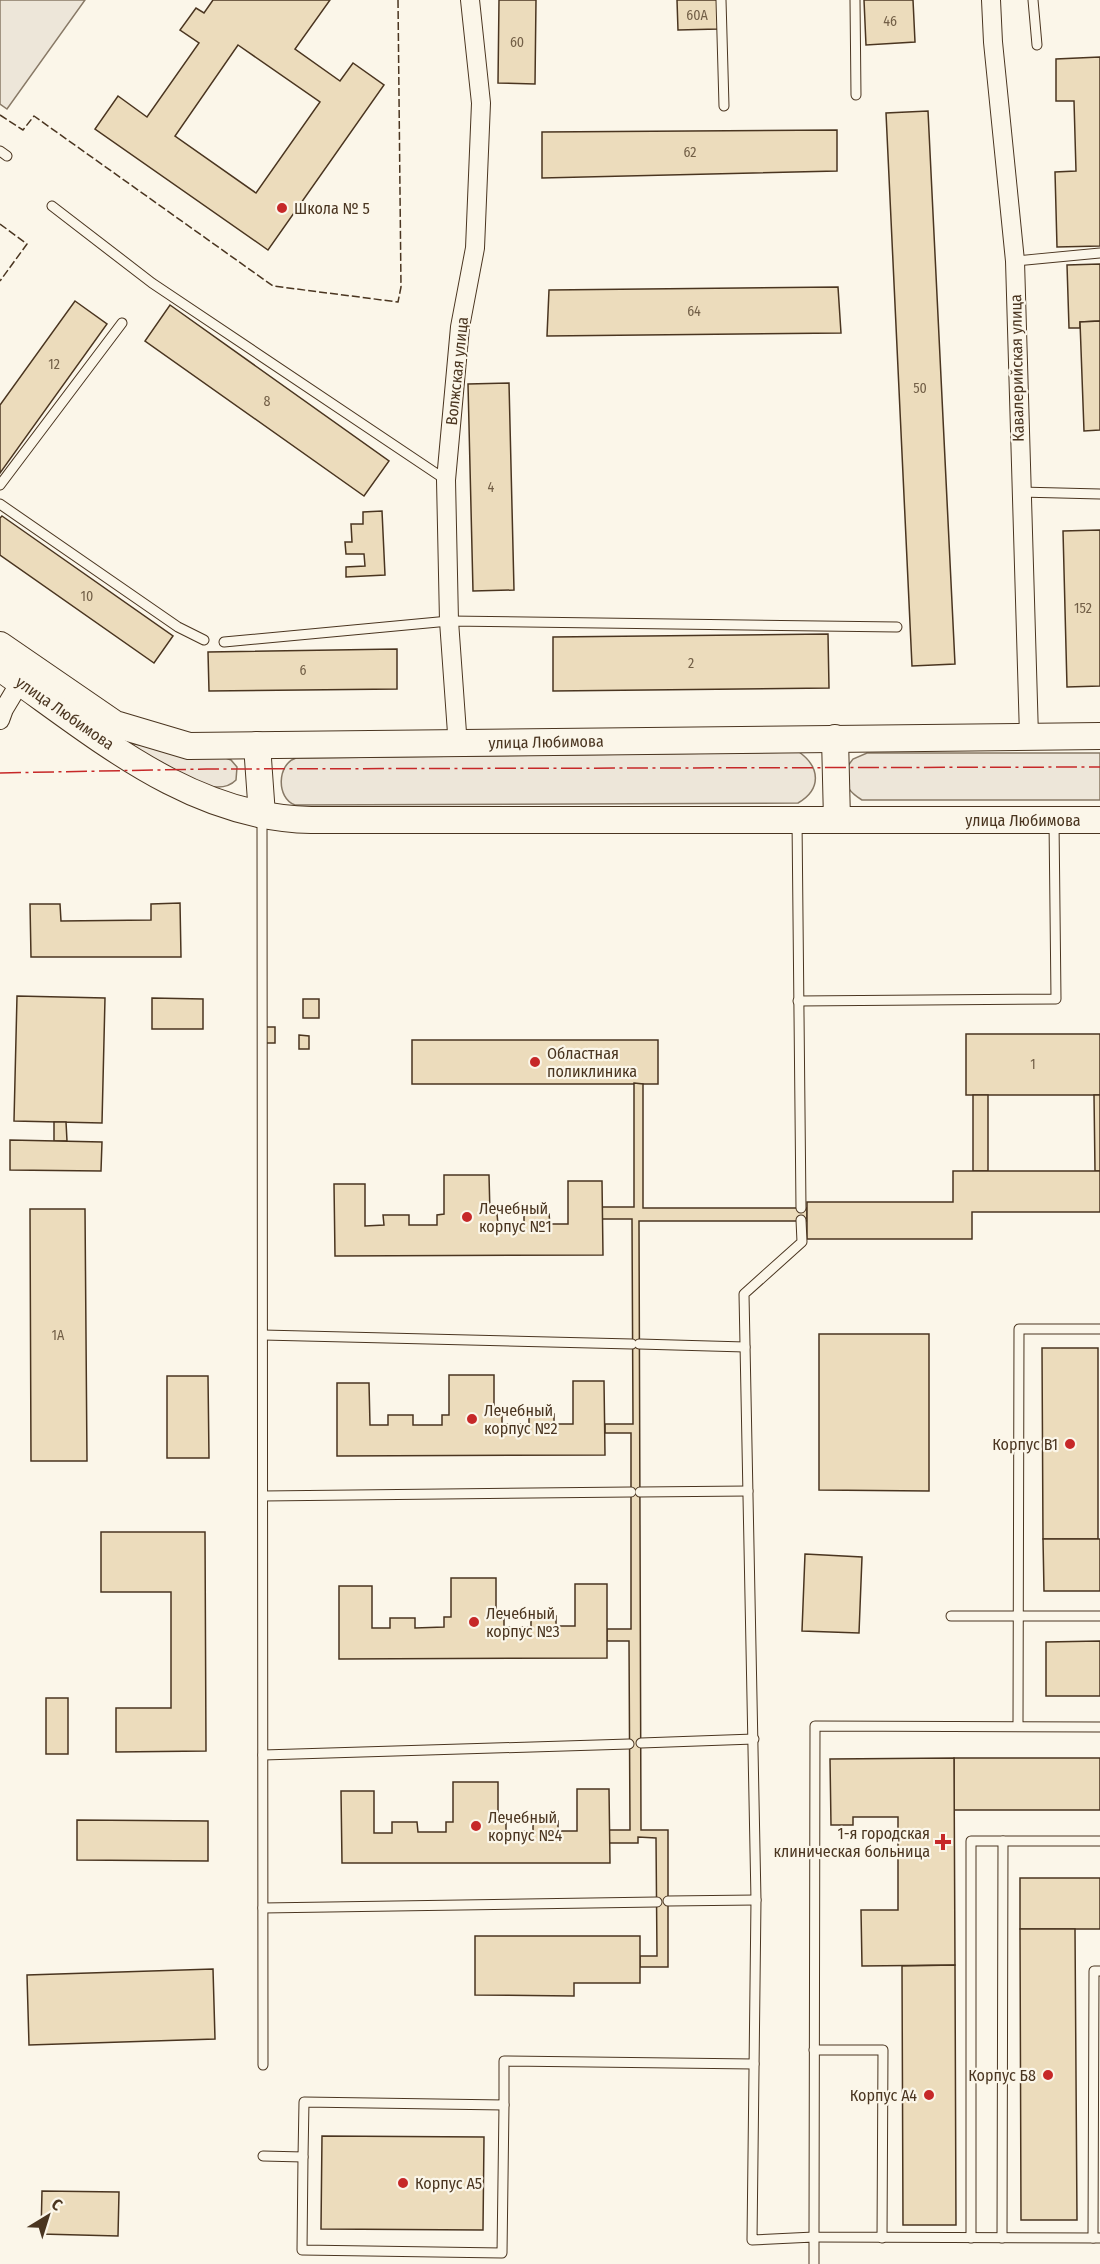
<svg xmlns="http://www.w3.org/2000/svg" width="1100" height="2264" font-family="'Fira Sans Condensed',sans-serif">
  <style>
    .green { fill: #ede6d9; stroke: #887966; stroke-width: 1.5 }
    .building { fill: #ecdcbc; stroke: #4a3520; stroke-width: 1.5; fill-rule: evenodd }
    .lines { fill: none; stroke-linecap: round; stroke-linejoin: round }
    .service-casing { stroke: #4a3520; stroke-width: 11 }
    .minor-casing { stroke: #4a3520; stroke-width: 20 }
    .secondary-casing { stroke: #4a3520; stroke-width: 28 }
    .service { stroke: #fbf6e9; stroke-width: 9 }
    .minor { stroke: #fbf6e9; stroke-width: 18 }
    .secondary { stroke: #fbf6e9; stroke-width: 26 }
    .fence { stroke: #4a3520; stroke-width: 1.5; stroke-dasharray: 8 3; stroke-linecap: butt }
    .power { stroke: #c62828; stroke-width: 1.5; stroke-dasharray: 21 4.5 3 4.5; stroke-linecap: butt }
    .poi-dot { fill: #c62828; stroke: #fbf6e9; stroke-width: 2 }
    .labels { text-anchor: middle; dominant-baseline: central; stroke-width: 4.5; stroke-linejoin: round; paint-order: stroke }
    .number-label { font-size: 14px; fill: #725f47 }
    .poi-label { font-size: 16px; fill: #4a3520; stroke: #fbf6e9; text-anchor: start }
    .street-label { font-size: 16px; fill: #4a3520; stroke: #fbf6e9 }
  </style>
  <rect width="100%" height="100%" fill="#fbf6e9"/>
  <!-- green -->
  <g class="green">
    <polygon points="0,0 85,0 7,109 0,104"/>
    <path d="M127 743 223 757 231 760 237 767 236 780C212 805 151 757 127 743Z"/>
    <path d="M799 752C820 767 822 789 798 803L295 805C276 798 277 764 296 758Z"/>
    <path d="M867 753H1100V800H862C849 792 845 786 844 771L853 759Z"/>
  </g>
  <!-- building -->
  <g class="building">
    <path d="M213 0H330L295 49 340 81 353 63 384 85 268 250 95 129 118 96 147 117 199 43 180 30 196 8 204 13ZM238 45 320 102 256 193 175 136Z"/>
    <polygon points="499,0 536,0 535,84 498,83"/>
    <polygon points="677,0 717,0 718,29 678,30"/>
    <polygon points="864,0 913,0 915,42 866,45"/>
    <polygon points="1100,57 1100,246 1057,247 1055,172 1076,171 1074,101 1056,101 1056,59"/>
    <polygon points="928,111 955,664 912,666 886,113"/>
    <polygon points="837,130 837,171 542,178 542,132"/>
    <polygon points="1100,264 1100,321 1080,322 1080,328 1069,328 1067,265"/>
    <polygon points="838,287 841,333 547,336 549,290"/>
    <polygon points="75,301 107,324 0,473 0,405"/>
    <polygon points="170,305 389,461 364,496 145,341"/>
    <polygon points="1100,321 1100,430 1084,431 1080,322"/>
    <polygon points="509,383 514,590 473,591 468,384"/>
    <polygon points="382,511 385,575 346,577 346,567 365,566 364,554 346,554 345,542 352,542 351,524 363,524 363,512"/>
    <polygon points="2,516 173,636 154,663 0,555 0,518"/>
    <polygon points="1100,530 1100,686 1067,687 1063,531"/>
    <polygon points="828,634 829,688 553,691 553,637"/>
    <polygon points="397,649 397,689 209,691 208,652"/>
    <polygon points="180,903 181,957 31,957 30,904 60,904 61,921 151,920 151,904"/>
    <polygon points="17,996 105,998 102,1123 14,1121"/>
    <polygon points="152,998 203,999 203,1029 152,1029"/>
    <rect x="303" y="999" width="16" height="19"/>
    <rect x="266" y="1027" width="9" height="16"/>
    <rect x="966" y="1034" width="134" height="61"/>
    <polygon points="299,1035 309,1036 309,1049 299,1049"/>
    <rect x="412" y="1040" width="246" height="44"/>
    <polygon points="634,1083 643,1084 643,1208 807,1208 807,1221 639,1221 641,1830 668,1830 668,1967 640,1967 640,1956 657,1956 656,1838 638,1837 638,1843 609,1843 609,1830 630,1830 629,1641 607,1641 607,1629 631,1629 631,1433 605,1433 605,1424 633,1424 632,1219 602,1219 602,1207 634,1207"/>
    <rect x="973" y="1095" width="15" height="76"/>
    <polygon points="1094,1095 1100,1095 1100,1171 1095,1171"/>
    <polygon points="54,1122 66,1122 67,1141 54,1141"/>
    <polygon points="10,1140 102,1142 101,1171 10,1170"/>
    <polygon points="953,1171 1100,1171 1100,1212 972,1212 972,1239 807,1239 807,1202 953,1202"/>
    <polygon points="444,1175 489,1175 490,1214 497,1214 498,1224 524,1224 524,1214 549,1214 550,1224 568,1224 568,1181 602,1181 603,1255 335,1256 334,1184 365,1184 365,1226 384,1225 383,1215 409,1215 409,1225 437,1225 437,1215 444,1214"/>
    <polygon points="30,1209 85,1209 87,1461 31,1461"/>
    <polygon points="819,1334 929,1334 929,1491 819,1490"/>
    <polygon points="1042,1348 1098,1348 1098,1539 1043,1539"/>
    <polygon points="449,1375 494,1375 494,1414 502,1414 502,1424 529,1424 529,1414 554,1414 554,1424 573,1424 573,1381 604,1381 605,1455 337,1456 337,1383 369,1383 370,1425 388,1425 388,1415 413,1415 413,1425 442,1425 442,1415 449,1415"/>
    <polygon points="167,1376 208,1376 209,1458 167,1458"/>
    <polygon points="101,1532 205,1532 206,1751 116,1752 116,1708 171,1708 171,1592 101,1592"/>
    <polygon points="1043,1539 1100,1539 1100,1591 1044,1591"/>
    <polygon points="805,1554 862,1557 859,1633 802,1631"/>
    <polygon points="451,1578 496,1578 496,1617 504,1617 504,1627 531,1627 531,1616 556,1616 556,1626 575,1626 575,1584 607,1584 607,1658 339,1659 339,1586 372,1586 372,1628 390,1628 390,1618 415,1618 415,1628 444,1627 444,1617 451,1617"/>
    <polygon points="1100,1641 1100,1696 1046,1696 1046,1642"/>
    <rect x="46" y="1698" width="22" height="56"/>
    <rect x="954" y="1758" width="146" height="52"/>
    <polygon points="954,1758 955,1965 862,1966 861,1910 898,1910 898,1817 853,1817 853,1825 831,1825 830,1759"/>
    <polygon points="453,1782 498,1782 498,1822 506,1821 506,1832 533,1831 533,1821 558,1821 558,1831 577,1831 577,1789 609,1789 610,1863 342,1863 341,1791 374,1791 374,1833 392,1833 392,1822 417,1822 418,1832 446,1832 446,1822 453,1822"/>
    <polygon points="77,1820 208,1821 208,1861 77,1860"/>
    <rect x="1020" y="1878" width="80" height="51"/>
    <polygon points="1020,1929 1075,1929 1077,2220 1021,2220"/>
    <polygon points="475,1936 640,1936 640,1983 574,1983 574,1996 475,1995"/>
    <polygon points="955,1965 956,2225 903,2225 902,1966"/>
    <polygon points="213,1969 215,2039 29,2045 27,1975"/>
    <polygon points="322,2136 484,2137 483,2230 321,2229"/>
    <polygon points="42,2191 119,2192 118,2236 41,2234"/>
  </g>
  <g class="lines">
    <!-- service casing -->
    <g class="service-casing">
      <g id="service">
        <polyline points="721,0 724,106"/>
        <polyline points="855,0 856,95"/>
        <polyline points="1033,0 1037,45"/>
        <polyline points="0,151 7,156"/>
        <polyline points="52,206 152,283 446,480"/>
        <polyline points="1015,261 1100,253"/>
        <polyline points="0,485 122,323"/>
        <polyline points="1020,492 1100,494"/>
        <polyline points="0,504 178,627 204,640"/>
        <polyline points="224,642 449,621 897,627"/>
        <polyline points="262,817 263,2065"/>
        <polyline points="797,820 801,1208"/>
        <polyline points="798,1001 1056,999 1054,821"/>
        <polyline points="801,1220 802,1242 744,1294 756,1900 752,2240 814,2237 814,2264"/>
        <polyline points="263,1335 632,1344"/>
        <polyline points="639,1344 745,1347"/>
        <polyline points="640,1492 748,1491"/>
        <polyline points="263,1496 631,1492"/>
        <polyline points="951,1616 1100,1616"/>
        <polyline points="1018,1726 1019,1329 1100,1329"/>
        <polyline points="1100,1727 815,1726 814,2237 1100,2238"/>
        <polyline points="641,1743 754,1739"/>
        <polyline points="263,1755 629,1744"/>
        <polyline points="668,1901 756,1900"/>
        <polyline points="263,1908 657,1902"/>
        <polyline points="814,2050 883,2050 882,2238"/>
        <polyline points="263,2156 303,2157 304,2102 504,2105 504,2061 754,2064"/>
        <polyline points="303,2157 302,2250 502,2253 504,2105"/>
        <polyline points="971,2238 971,1841 1100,1841"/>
        <polyline points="1002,2238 1003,1841"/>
        <polyline points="1093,2238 1094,1971 1100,1971"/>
      </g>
    </g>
    <!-- minor casing -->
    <g class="minor-casing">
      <g id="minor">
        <polyline points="991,0 993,42 1015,261 1029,736"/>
        <polyline points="0,720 4,709 25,674"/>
        <polyline points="456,744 457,733 449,621 446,480 460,327 475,248 481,103 470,0"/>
      </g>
    </g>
    <!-- secondary casing -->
    <g class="secondary-casing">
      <g id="secondary">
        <polyline points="0,645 115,724 189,746 1100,736"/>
        <path d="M0 668C95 734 189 818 311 820H1100"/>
        <polyline points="835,738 837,820"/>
        <polyline points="257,745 262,815"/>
      </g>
    </g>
    <!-- service -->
    <use href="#service" class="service"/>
    <!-- minor -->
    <use href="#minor" class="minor"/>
    <!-- secondary -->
    <use href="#secondary" class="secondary"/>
    <!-- fence -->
    <g class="fence">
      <polyline points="0,115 23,130 34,116 273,286 398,302 401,287 398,0"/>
      <polyline points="0,224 27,244 0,281"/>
    </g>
    <!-- power -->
    <polyline class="power" points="0,773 207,769 1100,767"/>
  </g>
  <!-- markers -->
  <g class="poi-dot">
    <circle cx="282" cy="208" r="6"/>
    <circle cx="535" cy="1062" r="6"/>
    <circle cx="467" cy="1217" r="6"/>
    <circle cx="472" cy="1419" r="6"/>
    <circle cx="1070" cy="1444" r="6"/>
    <circle cx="474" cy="1622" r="6"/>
    <circle cx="476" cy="1826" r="6"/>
    <path d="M940 1833h6v6h6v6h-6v6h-6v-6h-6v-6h6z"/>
    <circle cx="1048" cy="2075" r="6"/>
    <circle cx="929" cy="2095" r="6"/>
    <circle cx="403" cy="2183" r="6"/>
  </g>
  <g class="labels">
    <!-- number labels -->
    <g class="number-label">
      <text x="697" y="15">60А</text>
      <text x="890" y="21">46</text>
      <text x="517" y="42">60</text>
      <text x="690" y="152">62</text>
      <text x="694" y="311">64</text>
      <text x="54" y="364">12</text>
      <text x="920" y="388">50</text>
      <text x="267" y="401">8</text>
      <text x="491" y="487">4</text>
      <text x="87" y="596">10</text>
      <text x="1083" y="608">152</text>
      <text x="691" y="663">2</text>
      <text x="303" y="670">6</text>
      <text x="1033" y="1064">1</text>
      <text x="58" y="1335">1А</text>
    </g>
    <!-- poi labels -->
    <g class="poi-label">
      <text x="294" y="208">Школа № 5</text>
      <text x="547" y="1053">Областная<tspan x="547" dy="18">поликлиника</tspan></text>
      <text x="479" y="1208">Лечебный<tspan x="479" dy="18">корпус №1</tspan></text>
      <text x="484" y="1410">Лечебный<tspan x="484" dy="18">корпус №2</tspan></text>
      <text x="1058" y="1444" text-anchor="end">Корпус В1</text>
      <text x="486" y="1613">Лечебный<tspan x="486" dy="18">корпус №3</tspan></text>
      <text x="488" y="1817">Лечебный<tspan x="488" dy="18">корпус №4</tspan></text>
      <text x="930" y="1833" text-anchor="end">1-я городская<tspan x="930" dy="18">клиническая больница</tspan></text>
      <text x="1036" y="2075" text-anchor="end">Корпус Б8</text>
      <text x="917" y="2095" text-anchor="end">Корпус А4</text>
      <text x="415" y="2183">Корпус А5</text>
    </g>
    <!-- street labels -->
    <g class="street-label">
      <text transform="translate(1017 368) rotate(-91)">Кавалерийская улица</text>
      <text transform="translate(457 371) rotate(-84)">Волжская улица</text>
      <text transform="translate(65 713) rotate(35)">улица Любимова</text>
      <text transform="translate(546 742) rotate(-1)">улица Любимова</text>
      <text x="1023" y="820">улица Любимова</text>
    </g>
  </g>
  <!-- north arrow -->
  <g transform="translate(48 2216) rotate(38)" stroke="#fbf6e9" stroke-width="4.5" paint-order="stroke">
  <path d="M0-4.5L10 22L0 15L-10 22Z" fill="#4a3520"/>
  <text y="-9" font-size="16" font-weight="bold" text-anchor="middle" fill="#4a3520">С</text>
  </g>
</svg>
